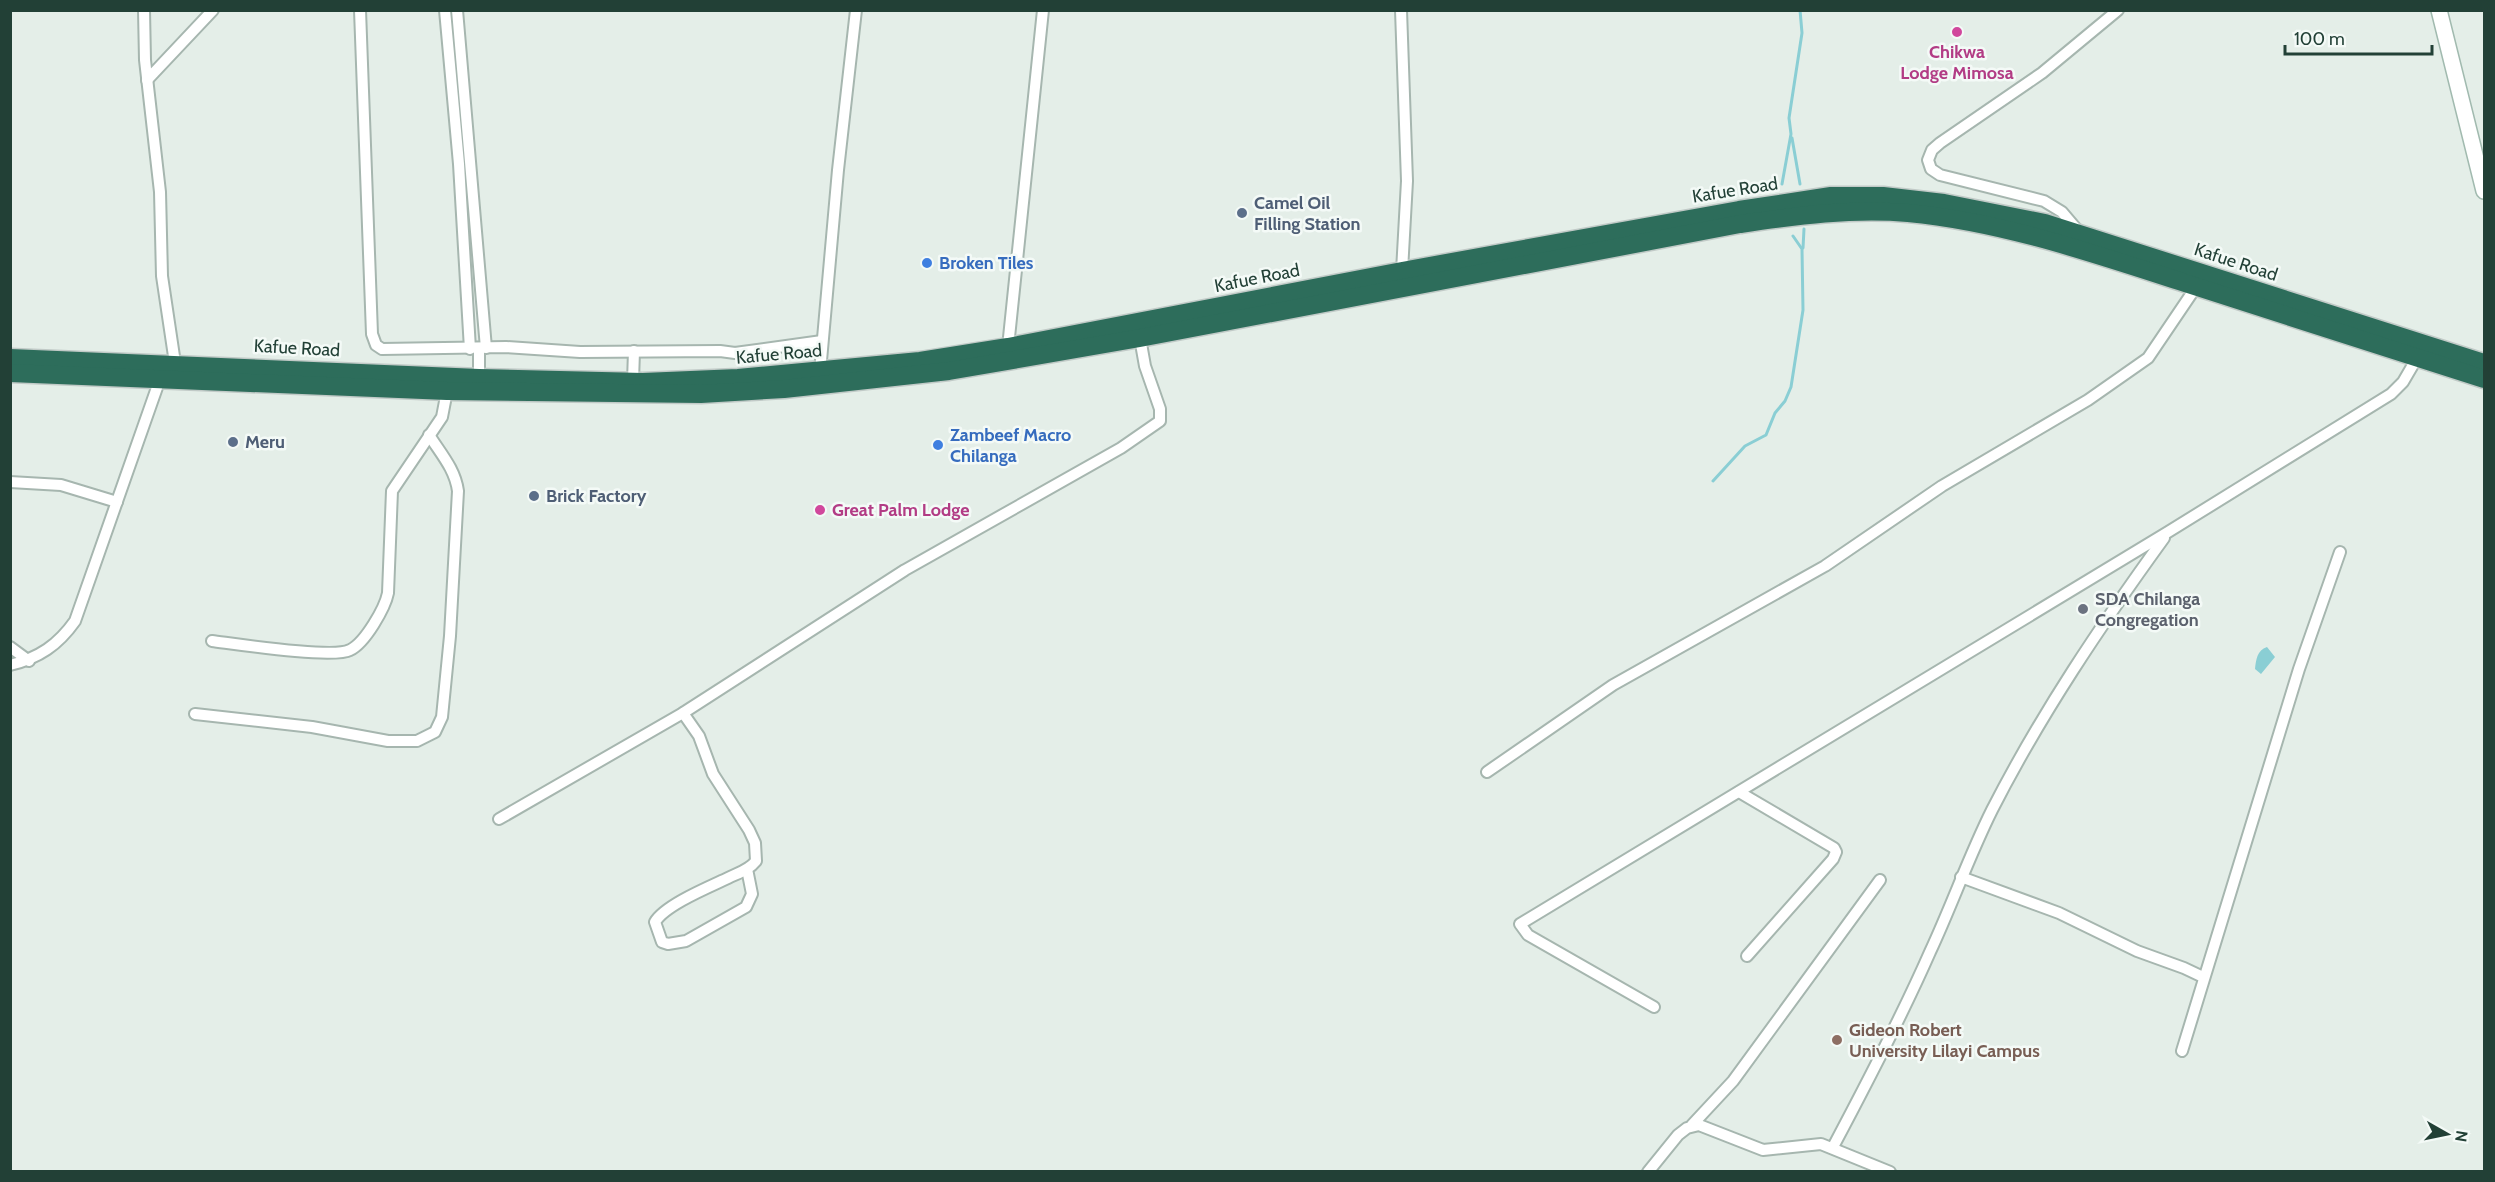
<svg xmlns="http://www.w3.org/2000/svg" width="2495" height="1182" font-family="Cabin,sans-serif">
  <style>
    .water { fill: #8aced4 }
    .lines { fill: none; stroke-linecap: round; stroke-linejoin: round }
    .stream { stroke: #8aced4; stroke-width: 3 }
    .street-casing { stroke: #a6b6af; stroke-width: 14 }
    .secondary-casing { stroke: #a1baaf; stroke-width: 18 }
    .highway-casing { stroke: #c1cac7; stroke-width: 21 }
    .street { stroke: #fff; stroke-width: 10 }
    .secondary { stroke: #fff; stroke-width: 15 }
    .highway { stroke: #2d6d5b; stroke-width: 18 }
    .hotel-dot { fill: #d1479c; stroke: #f4faf7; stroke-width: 2 }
    .service-dot { fill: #5c6f8a; stroke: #f4faf7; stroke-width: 2 }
    .shop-dot { fill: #3f7fe0; stroke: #f4faf7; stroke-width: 2 }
    .worship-dot { fill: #6b7280; stroke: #f4faf7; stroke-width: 2 }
    .education-dot { fill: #8d6e63; stroke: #f4faf7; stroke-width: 2 }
    .labels { text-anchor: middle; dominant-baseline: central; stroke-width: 5; stroke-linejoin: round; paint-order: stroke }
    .hotel-label { font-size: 18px; font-weight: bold; fill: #b23c85; stroke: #f4faf7 }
    .street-label { font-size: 18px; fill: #224036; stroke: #f4faf7 }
    .service-label { font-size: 18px; font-weight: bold; fill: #4e5e75; stroke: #f4faf7; text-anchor: start }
    .shop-label { font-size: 18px; font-weight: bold; fill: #366cbe; stroke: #f4faf7; text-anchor: start }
    .worship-label { font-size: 18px; font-weight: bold; fill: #5b616d; stroke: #f4faf7; text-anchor: start }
    .education-label { font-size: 18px; font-weight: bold; fill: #785e54; stroke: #f4faf7; text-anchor: start }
  </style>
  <rect width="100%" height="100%" fill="#e4eee8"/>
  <!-- water -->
  <path class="water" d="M2267 647 2275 657 2261 674 2255 669C2256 660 2257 650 2267 647Z"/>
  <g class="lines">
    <!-- stream -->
    <g class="stream">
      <polyline points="1792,138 1800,184"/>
      <polyline points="1782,184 1791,134 1789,118 1802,33 1800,10"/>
      <polyline points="1803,248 1804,229"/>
      <polyline points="1713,481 1745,446 1766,435 1775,413 1785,401 1791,387 1803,310 1802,249 1793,236"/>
    </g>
    <!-- street casing -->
    <g class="street-casing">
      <g id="street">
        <polyline points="144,10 145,60 160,192 162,276 175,363"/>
        <polyline points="360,10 372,334 376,345 382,349 506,347 580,352 720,351 735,353 822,341"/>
        <polyline points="445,10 459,164 470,349"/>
        <polyline points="457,10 486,348"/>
        <polyline points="1401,10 1407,181 1402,271"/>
        <polyline points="147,80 213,10"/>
        <polyline points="2079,232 2062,212 2044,201 1940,175 1931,169 1928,160 1932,150 1940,143 2042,73 2118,10"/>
        <polyline points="1008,347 1043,10"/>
        <polyline points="479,348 479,378"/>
        <polyline points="820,372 838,170 856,10"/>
        <polyline points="633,381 634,351"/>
        <polyline points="10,482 61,485 117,502"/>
        <path d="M212 641C236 644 333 659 350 650 365 643 385 608 388 593L392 491 442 417 447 391"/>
        <polyline points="10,647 29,661"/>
        <path d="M10 665C39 658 58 645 75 621L160 379"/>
        <path d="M683 713 699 736 713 774 749 830 755 843 756 861C749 870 738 873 728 878 709 887 665 905 655 922L662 942 668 944 686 941 746 907 752 894 747 869"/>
        <path d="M195 714 312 727 388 741H417L435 732 442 717 450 636 458 491C455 469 441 454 429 435"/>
        <polyline points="1487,772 1613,685 1825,566 1942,486 2088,400 2148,358 2196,287"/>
        <polyline points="1739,792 1834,848 1836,852 1833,859 1747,956"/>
        <polyline points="499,819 683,713 905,570 1121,448 1160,421 1160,409 1145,366 1140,338"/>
        <polyline points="1961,877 2059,913 2137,951 2184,968 2203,977"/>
        <polyline points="1654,1007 1528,935 1520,924 2168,532 2391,394 2403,382 2417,358"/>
        <polyline points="2182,1051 2299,669 2340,552"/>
        <polyline points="1692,1125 1733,1081 1880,880"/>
        <path d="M1833 1147C1867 1083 1901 1018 1930 952 1952 905 1969 856 1992 810 2041 714 2101 625 2164 538"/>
        <polyline points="1648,1172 1678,1135 1687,1128 1699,1125 1763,1150 1821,1144 1890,1172"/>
      </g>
    </g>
    <!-- secondary casing -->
    <g class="secondary-casing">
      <polyline id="secondary" points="2439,10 2484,191"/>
    </g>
    <!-- highway casing -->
    <g class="highway-casing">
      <g id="highway">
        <polyline points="10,358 479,378 643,382 738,378 920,361 1008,347 1402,271 1739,210 1831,196 1883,196 1944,203 2045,223 2484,363"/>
        <path d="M10 373 447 391 701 394 784 389 949 371 1140 338 1740 224C1796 216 1851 208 1908 213 2003 222 2095 254 2185 283 2285 316 2385 348 2484 379"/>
      </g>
    </g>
    <!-- street -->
    <use href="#street" class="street"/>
    <!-- secondary -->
    <use href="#secondary" class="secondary"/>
    <!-- highway -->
    <use href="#highway" class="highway"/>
  </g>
  <!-- markers -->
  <g class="hotel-dot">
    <circle cx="1957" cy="32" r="6"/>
    <circle cx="820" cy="510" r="6"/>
  </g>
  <g class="service-dot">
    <circle cx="1242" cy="213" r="6"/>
    <circle cx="233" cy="442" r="6"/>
    <circle cx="534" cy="496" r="6"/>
  </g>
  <g class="shop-dot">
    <circle cx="927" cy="263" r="6"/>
    <circle cx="938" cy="445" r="6"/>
  </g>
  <circle class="worship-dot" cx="2083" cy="609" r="6"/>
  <circle class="education-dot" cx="1837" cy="1040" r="6"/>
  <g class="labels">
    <!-- hotel labels -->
    <g class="hotel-label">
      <text x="1957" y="52">Chikwa<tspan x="1957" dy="21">Lodge Mimosa</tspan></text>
      <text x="832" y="510" text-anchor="start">Great Palm Lodge</text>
    </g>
    <!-- street labels -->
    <g class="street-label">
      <text transform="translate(1735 190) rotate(-9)">Kafue Road</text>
      <text transform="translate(2236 262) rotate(18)">Kafue Road</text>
      <text transform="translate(1257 278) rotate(-11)">Kafue Road</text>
      <text transform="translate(297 348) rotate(3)">Kafue Road</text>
      <text transform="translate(779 354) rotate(-5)">Kafue Road</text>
    </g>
    <!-- service labels -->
    <g class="service-label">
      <text x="1254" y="203">Camel Oil<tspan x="1254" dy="21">Filling Station</tspan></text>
      <text x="245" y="442">Meru</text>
      <text x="546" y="496">Brick Factory</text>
    </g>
    <!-- shop labels -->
    <g class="shop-label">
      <text x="939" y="263">Broken Tiles</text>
      <text x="950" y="435">Zambeef Macro<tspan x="950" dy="21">Chilanga</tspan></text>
    </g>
    <!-- worship labels -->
    <g class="worship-label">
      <text x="2095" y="599">SDA Chilanga<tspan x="2095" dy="21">Congregation</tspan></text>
    </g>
    <!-- education labels -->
    <g class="education-label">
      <text x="1849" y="1030">Gideon Robert<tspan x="1849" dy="21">University Lilayi Campus</tspan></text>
    </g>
  </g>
  <!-- border -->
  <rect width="2495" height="1182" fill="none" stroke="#224036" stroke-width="24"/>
  <!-- north arrow -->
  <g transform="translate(2447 1134) rotate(99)" stroke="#f4faf7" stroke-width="4.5" paint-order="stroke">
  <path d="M0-4.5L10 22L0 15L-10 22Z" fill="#224036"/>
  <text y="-9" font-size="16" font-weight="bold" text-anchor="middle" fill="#224036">N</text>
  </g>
  <!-- scale -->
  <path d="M2285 45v9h147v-9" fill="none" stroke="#224036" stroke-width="3"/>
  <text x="2294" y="45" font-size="18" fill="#224036" stroke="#f4faf7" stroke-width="4.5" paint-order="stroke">100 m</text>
</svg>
